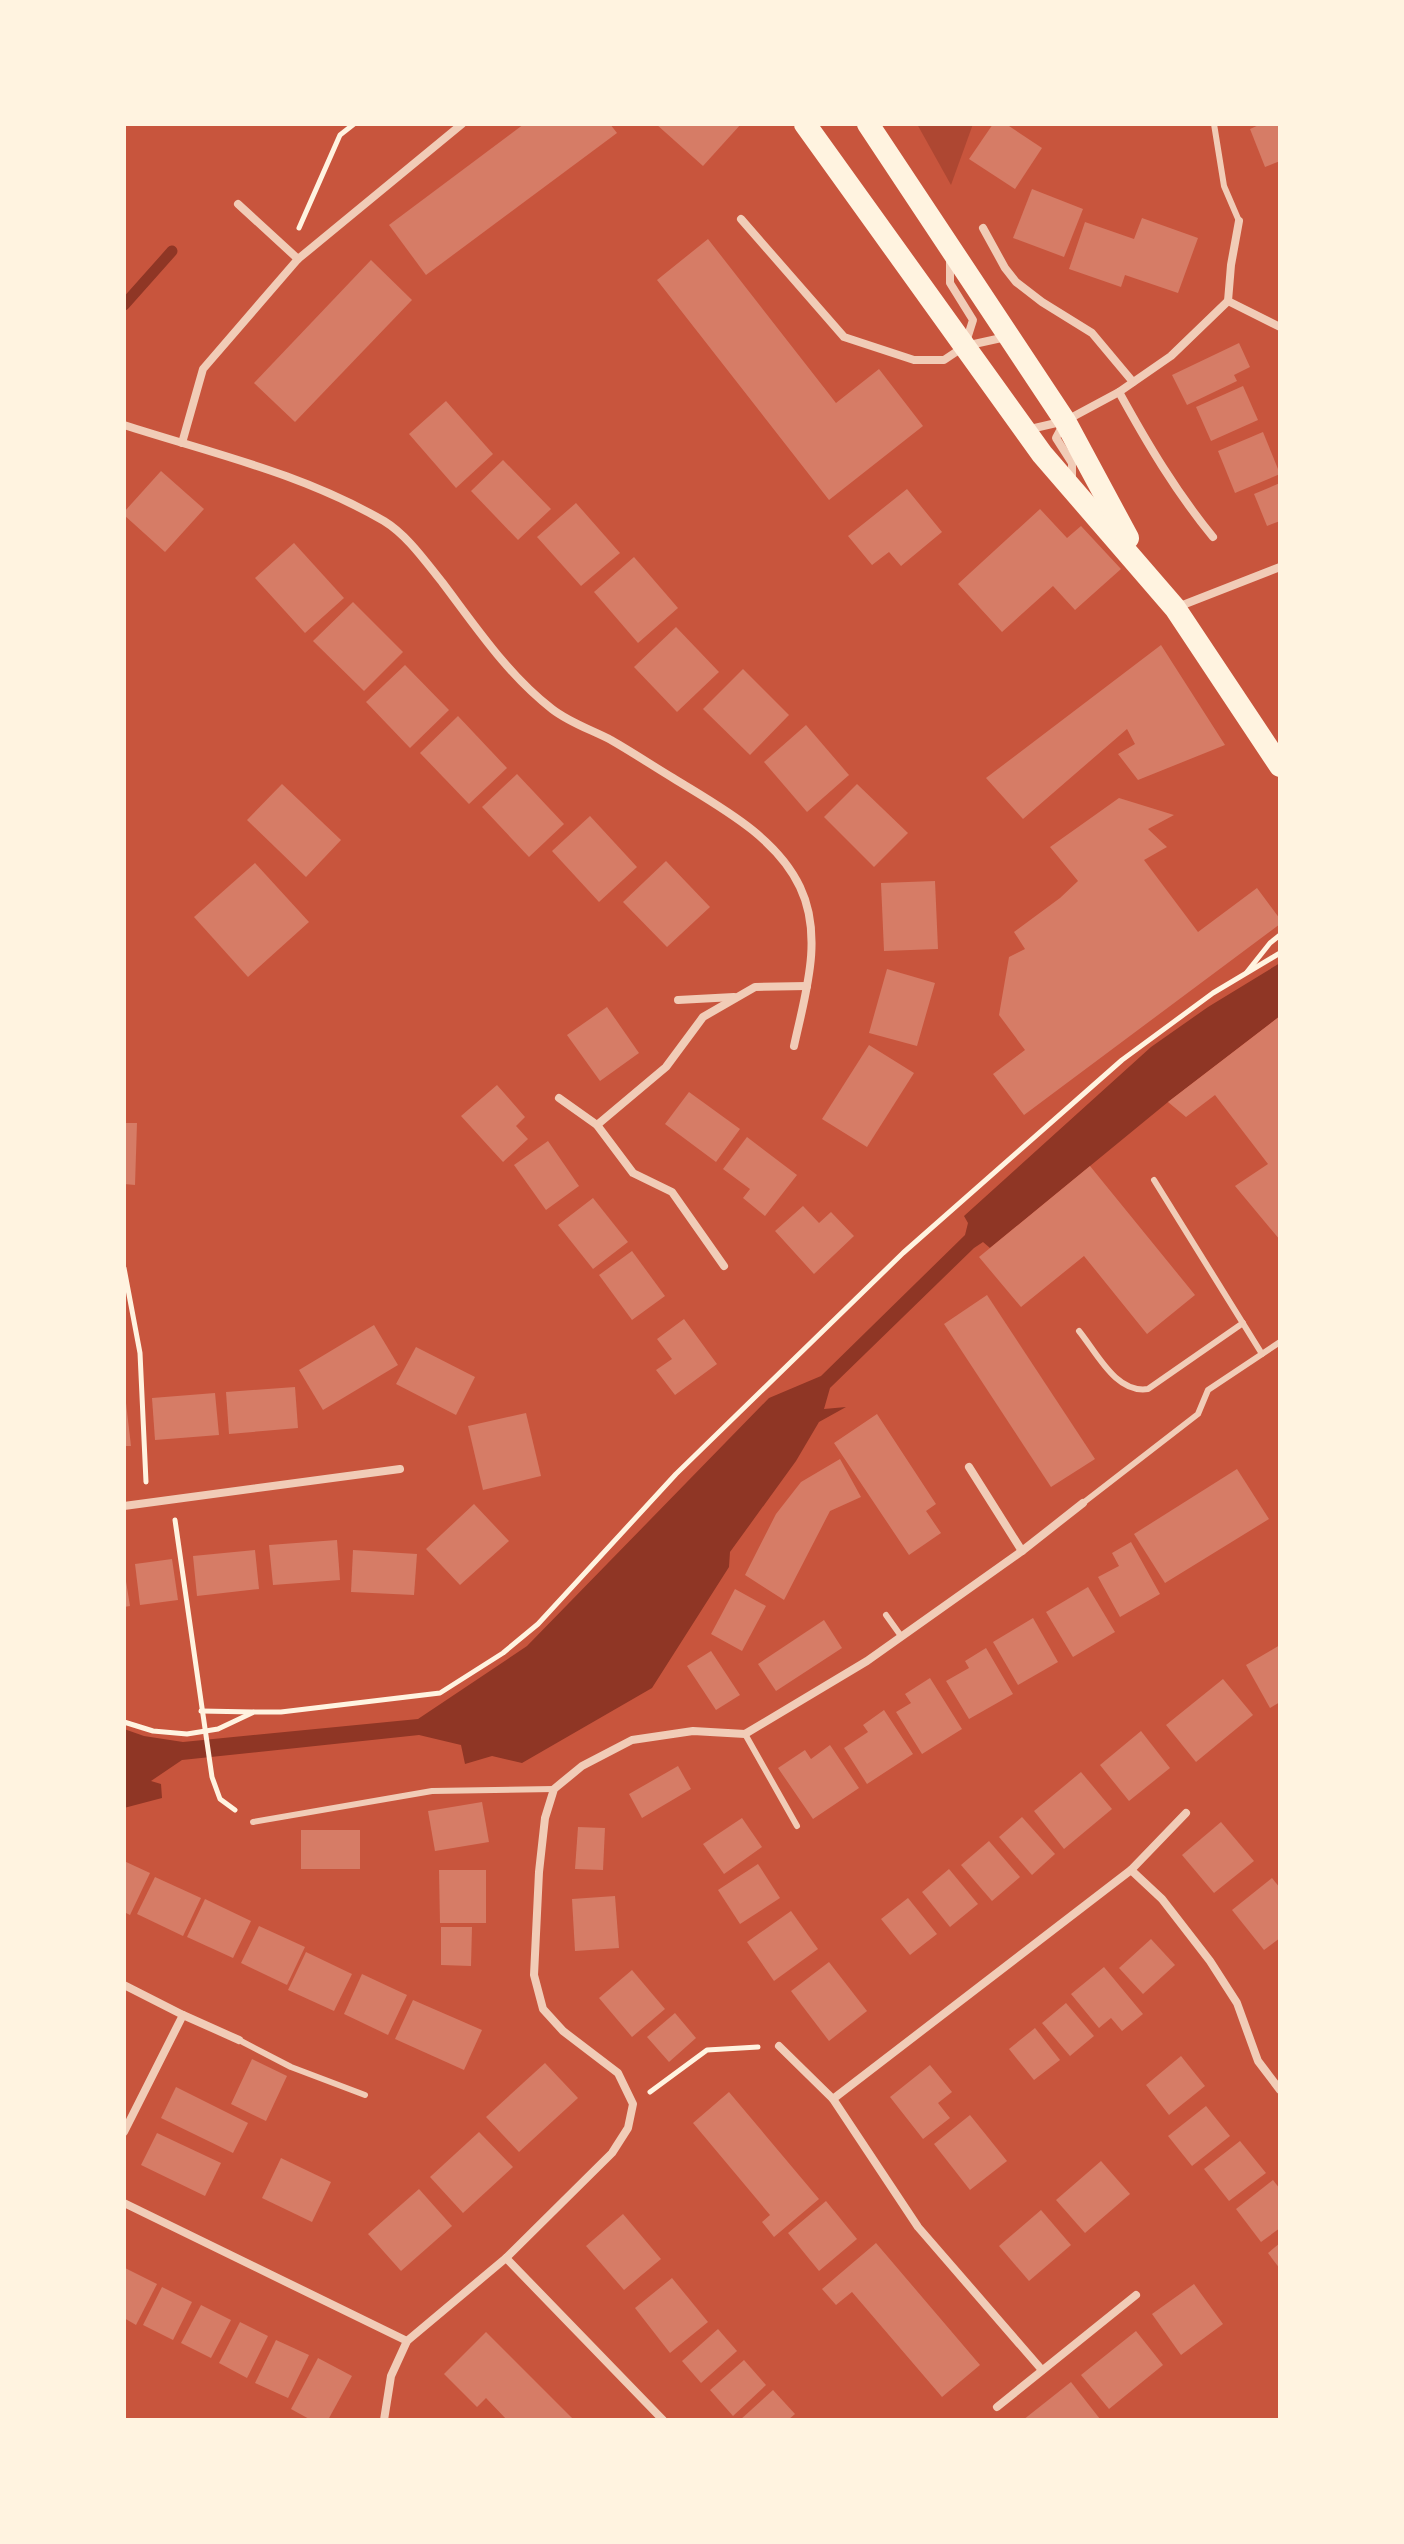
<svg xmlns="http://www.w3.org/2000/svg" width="1404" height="2544" font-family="Rubik,sans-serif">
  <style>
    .green { fill: #ae4732 }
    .water { fill: #8f3625 }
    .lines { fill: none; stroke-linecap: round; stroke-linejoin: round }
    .stream { stroke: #8f3625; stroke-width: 11 }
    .building { fill: #d67c66 }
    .path { stroke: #fff3e0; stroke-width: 5 }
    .service { stroke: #f1ccb7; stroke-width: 6 }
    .minor { stroke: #f1ccb7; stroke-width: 8 }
    .trunk { stroke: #fff3e0; stroke-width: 22 }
  </style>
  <rect width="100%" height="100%" fill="#c8553d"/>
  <!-- green -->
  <polygon class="green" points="917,124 973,124 951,185"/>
  <!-- water -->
  <polygon class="water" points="1280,963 1280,1016 1168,1102 990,1248 983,1242 974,1248 830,1388 824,1409 846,1407 819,1422 796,1461 730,1552 729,1567 652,1688 522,1763 492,1756 465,1764 461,1745 419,1735 182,1760 151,1781 161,1784 162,1798 124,1808 124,1729 144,1736 183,1742 418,1719 527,1646 769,1398 821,1376 965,1235 968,1223 964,1216 1151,1047 1208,1007"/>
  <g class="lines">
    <!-- stream -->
    <polyline class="stream" points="124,305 172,251"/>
  </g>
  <!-- building -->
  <g class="building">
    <polygon points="524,124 610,124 617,133 426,275 389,225"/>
    <polygon points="656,124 741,124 703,166"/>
    <polygon points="993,124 1006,124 1042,148 1015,189 969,159"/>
    <polygon points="1261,124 1280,124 1280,161 1265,167 1250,129"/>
    <polygon points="1032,189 1083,209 1064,257 1013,238"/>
    <polygon points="1142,218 1198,238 1178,293 1125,275 1121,287 1069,269 1085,222 1134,239"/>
    <polygon points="708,239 836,403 879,369 923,426 829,500 657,280"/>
    <polygon points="371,260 412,300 295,422 254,383"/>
    <polygon points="1239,343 1250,367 1234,375 1237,381 1187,405 1172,375"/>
    <polygon points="1243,386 1258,420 1211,441 1196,407"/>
    <polygon points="446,401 493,454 456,488 409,434"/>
    <polygon points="1263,432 1280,474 1235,493 1218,451"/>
    <polygon points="503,460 551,509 518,540 471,491"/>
    <polygon points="161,471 204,509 165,552 124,515 124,512"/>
    <polygon points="1280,483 1280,521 1267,526 1254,494"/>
    <polygon points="907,489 942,532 901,566 889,552 872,565 848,536"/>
    <polygon points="576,503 620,553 581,586 537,537"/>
    <polygon points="1040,509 1067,538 1081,526 1121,569 1075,610 1053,586 1002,632 958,584"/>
    <polygon points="294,543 344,598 305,633 255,578"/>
    <polygon points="634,557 678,608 638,643 594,592"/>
    <polygon points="353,602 403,652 364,691 313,641"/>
    <polygon points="676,627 719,672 677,712 634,667"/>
    <polygon points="1161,645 1225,745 1138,780 1118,754 1135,744 1127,729 1023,819 986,778"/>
    <polygon points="405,665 449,710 410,748 366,702"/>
    <polygon points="743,669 789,715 750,755 703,709"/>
    <polygon points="458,716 507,768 469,804 420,753"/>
    <polygon points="806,725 849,775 807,812 764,762"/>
    <polygon points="517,774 564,824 529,857 482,807"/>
    <polygon points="282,784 341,840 306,877 247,820"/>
    <polygon points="857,784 908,833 874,867 824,817"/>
    <polygon points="1119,798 1174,815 1148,829 1167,847 1144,860 1198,932 1257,888 1280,919 1280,924 1024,1115 993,1074 1025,1050 999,1015 1009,957 1025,949 1014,932 1060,898 1078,881 1050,847"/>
    <polygon points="590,816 637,867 599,902 552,851"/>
    <polygon points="666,861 710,907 667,947 623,902"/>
    <polygon points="255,863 309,922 248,977 194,917"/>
    <polygon points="935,881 938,949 884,951 881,883"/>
    <polygon points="887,969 935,983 917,1046 869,1033"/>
    <polygon points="607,1007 639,1053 600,1081 567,1035"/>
    <polygon points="1280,1016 1280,1240 1235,1186 1268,1164 1215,1095 1186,1117 1168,1102"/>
    <polygon points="869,1045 914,1073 867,1147 822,1119"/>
    <polygon points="497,1085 525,1117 516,1126 528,1139 503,1162 461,1116"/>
    <polygon points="689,1092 740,1129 716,1162 665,1124"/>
    <polygon points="124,1123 137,1123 135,1185 124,1184"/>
    <polygon points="747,1137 797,1175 765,1216 743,1198 750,1189 723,1169"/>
    <polygon points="548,1141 579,1186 546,1210 514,1165"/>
    <polygon points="1090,1166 1195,1295 1147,1334 1084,1256 1021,1307 979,1257"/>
    <polygon points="593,1198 628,1242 593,1269 558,1225"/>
    <polygon points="803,1206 819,1223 831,1212 854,1236 814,1274 775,1231"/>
    <polygon points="632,1251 665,1296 632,1320 599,1275"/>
    <polygon points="987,1295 1095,1459 1051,1487 944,1324"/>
    <polygon points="684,1319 717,1364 675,1395 656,1370 672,1359 657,1339"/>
    <polygon points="374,1325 398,1365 323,1410 299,1370"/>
    <polygon points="416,1347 475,1377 456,1415 396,1384"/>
    <polygon points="295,1387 298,1428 229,1434 226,1392"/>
    <polygon points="215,1393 219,1435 155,1440 152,1398"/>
    <polygon points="124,1403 126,1403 131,1446 124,1446"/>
    <polygon points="526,1413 541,1476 483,1490 468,1426"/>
    <polygon points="877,1414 936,1504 926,1511 941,1533 909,1555 834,1443"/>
    <polygon points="840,1459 861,1497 830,1511 784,1600 745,1575 776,1514 801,1482"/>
    <polygon points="1237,1469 1269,1519 1165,1583 1134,1534"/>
    <polygon points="474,1504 509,1541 460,1585 426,1549"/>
    <polygon points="337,1540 340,1580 273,1585 269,1545"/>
    <polygon points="1131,1542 1160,1594 1120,1617 1098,1577 1119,1566 1112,1553"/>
    <polygon points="255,1550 259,1589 197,1596 193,1556"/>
    <polygon points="353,1550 417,1554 414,1595 351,1592"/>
    <polygon points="172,1559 178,1600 140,1605 135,1564"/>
    <polygon points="124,1569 130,1606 124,1607"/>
    <polygon points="1088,1587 1115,1632 1073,1657 1046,1612"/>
    <polygon points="735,1589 766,1606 742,1651 711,1634"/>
    <polygon points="1033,1618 1058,1662 1018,1685 993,1642"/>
    <polygon points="824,1620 842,1648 776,1691 758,1664"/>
    <polygon points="1280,1645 1280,1702 1270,1708 1246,1665"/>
    <polygon points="986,1648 1013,1694 969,1719 946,1681 969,1668 965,1661"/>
    <polygon points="711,1651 740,1695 716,1710 687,1666"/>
    <polygon points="930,1678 962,1729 922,1754 896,1712 911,1703 905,1694"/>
    <polygon points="1223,1679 1253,1715 1196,1762 1166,1725"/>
    <polygon points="884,1710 913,1754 867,1784 844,1748 868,1732 863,1725"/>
    <polygon points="1141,1731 1170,1768 1129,1801 1100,1765"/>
    <polygon points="830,1745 859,1788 813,1819 778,1768 805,1750 811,1759"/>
    <polygon points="678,1766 691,1789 642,1818 629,1794"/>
    <polygon points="1081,1772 1112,1809 1064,1849 1034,1811"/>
    <polygon points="482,1802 489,1842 435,1851 428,1811"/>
    <polygon points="1022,1817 1055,1854 1032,1875 999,1837"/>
    <polygon points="742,1818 762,1847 724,1874 703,1844"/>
    <polygon points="1221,1822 1254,1861 1214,1893 1182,1855"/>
    <polygon points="578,1827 605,1828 603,1870 575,1869"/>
    <rect x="301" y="1830" width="59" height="39"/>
    <polygon points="989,1841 1020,1877 992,1901 961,1865"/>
    <polygon points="124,1861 150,1873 130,1915 124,1912"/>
    <polygon points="758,1864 780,1898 740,1924 718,1890"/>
    <polygon points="949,1869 978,1904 950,1927 922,1892"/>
    <polygon points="439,1870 486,1870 486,1923 440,1923"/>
    <polygon points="155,1877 201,1898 183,1936 137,1914"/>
    <polygon points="1272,1878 1280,1888 1280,1938 1264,1950 1232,1910"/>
    <polygon points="615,1896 619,1948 575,1951 572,1899"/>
    <polygon points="908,1898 937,1934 910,1955 881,1919"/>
    <polygon points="205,1899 251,1921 233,1958 187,1937"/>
    <polygon points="791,1911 818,1949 774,1981 747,1942"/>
    <polygon points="259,1926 305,1947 287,1985 241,1963"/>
    <polygon points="441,1927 472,1927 471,1966 441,1965"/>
    <polygon points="1151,1939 1175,1965 1143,1994 1119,1968"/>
    <polygon points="306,1952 352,1974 334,2011 288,1990"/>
    <polygon points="829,1962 867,2011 829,2041 791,1991"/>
    <polygon points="1104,1967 1143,2014 1122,2031 1111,2018 1099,2028 1071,1994"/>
    <polygon points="632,1970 665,2009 632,2037 599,1998"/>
    <polygon points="362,1974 407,1995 388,2035 344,2014"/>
    <polygon points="413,2000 482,2030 464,2070 395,2039"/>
    <polygon points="1066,2003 1094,2036 1070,2056 1042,2023"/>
    <polygon points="675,2013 696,2038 669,2062 647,2037"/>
    <polygon points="1035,2028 1060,2060 1034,2080 1009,2049"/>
    <polygon points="1181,2056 1205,2086 1169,2115 1146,2085"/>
    <polygon points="252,2059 287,2076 266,2121 231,2104"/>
    <polygon points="545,2063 578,2098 519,2152 486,2117"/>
    <polygon points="930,2065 952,2092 938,2103 950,2118 923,2139 890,2097"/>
    <polygon points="176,2087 248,2123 233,2153 161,2118"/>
    <polygon points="729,2092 819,2199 774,2237 762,2222 770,2215 693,2123"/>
    <polygon points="1206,2106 1230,2136 1192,2166 1168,2136"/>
    <polygon points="970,2115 1007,2161 970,2190 934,2144"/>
    <polygon points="479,2132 513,2167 463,2213 430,2177"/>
    <polygon points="157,2133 221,2163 205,2196 141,2165"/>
    <polygon points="1240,2141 1266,2173 1229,2201 1204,2169"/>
    <polygon points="281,2158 331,2182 312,2222 262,2198"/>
    <polygon points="1101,2161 1130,2194 1085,2233 1056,2200"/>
    <polygon points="1273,2180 1280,2189 1280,2228 1261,2242 1236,2209"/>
    <polygon points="419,2189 452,2226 401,2271 368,2234"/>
    <polygon points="826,2201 857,2239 819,2271 788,2233"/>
    <polygon points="1041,2210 1071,2245 1029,2281 999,2246"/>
    <polygon points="623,2214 661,2259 624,2290 586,2246"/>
    <polygon points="876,2243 980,2365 942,2397 852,2292 836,2305 822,2289"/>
    <polygon points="1280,2243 1280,2269 1268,2253"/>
    <polygon points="125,2268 157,2284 136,2325 124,2318"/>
    <polygon points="672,2278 708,2322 670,2353 635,2308"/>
    <polygon points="1194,2284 1223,2324 1181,2355 1152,2314"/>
    <polygon points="162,2287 192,2302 173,2340 143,2325"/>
    <polygon points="201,2305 231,2320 211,2358 181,2343"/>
    <polygon points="240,2322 268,2336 247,2378 219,2363"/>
    <polygon points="718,2329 737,2351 701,2383 682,2361"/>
    <polygon points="1136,2331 1163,2365 1109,2409 1081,2375"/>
    <polygon points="486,2332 574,2420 507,2420 486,2398 477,2407 444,2374"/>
    <polygon points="276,2340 309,2355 288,2398 255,2383"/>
    <polygon points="318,2358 352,2376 328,2420 311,2420 291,2409"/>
    <polygon points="744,2360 766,2385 733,2416 710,2390"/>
    <polygon points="1071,2382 1100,2419 1023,2420"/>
    <polygon points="773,2390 795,2414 788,2420 740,2420"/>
  </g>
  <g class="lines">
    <!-- path -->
    <g class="path">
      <polyline points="299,228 340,135 354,124"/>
      <polyline points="1247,972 1270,943 1280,935"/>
      <polyline points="124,1268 140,1353 146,1482"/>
      <polyline points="175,1520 212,1777 220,1799 235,1810"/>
      <polyline points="201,1711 253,1712"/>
      <polyline points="124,1722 153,1731 187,1734 218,1729 254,1712 281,1712 440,1693 503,1653 538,1624 676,1474 903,1253 1122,1060 1213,993 1280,953"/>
      <polyline points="650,2092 707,2050 758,2047"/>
    </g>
    <!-- service -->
    <g class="service">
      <polyline points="1214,124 1224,186 1239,221"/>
      <polyline points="1154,1180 1262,1354"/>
      <path d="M1079 1331C1097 1353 1116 1394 1148 1389L1243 1323"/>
      <polyline points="1083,1503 1198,1414 1208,1390 1280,1342"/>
      <polyline points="886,1615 901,1636"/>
      <polyline points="745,1734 797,1826"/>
      <polyline points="253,1822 432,1791 554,1789"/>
      <polyline points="239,2040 291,2067 365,2095"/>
    </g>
    <!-- minor -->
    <g class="minor">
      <polyline points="238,204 298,259"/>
      <polyline points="741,219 844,337 914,360 944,360 965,346 1006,337"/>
      <polyline points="1239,221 1231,265 1228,301 1280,327"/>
      <polyline points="983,228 1005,268 1016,282 1042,302 1092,333 1133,382"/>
      <polyline points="950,259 950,283 973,320 966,342"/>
      <path d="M1119 392C1147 443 1176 492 1213 537"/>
      <path d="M124 425C214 454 301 473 384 521 407 535 425 561 442 582 476 627 508 675 552 709 570 723 592 730 611 740 632 752 653 766 673 778 718 806 776 836 800 887 824 937 805 995 794 1046"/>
      <polyline points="1063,425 1056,438 1072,463 1072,482"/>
      <polyline points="1026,430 1065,421 1119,392 1171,356 1228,301"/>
      <polyline points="182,443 203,369 298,259 462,124"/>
      <polyline points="1175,608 1280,567"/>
      <polyline points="678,1000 734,997"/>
      <polyline points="559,1098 597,1125 633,1173 672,1192 724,1266"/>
      <polyline points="597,1125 666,1067 703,1017 755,987 807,986"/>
      <polyline points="969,1467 1022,1551"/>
      <polyline points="124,1506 400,1469"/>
      <polyline points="1131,1870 1186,1813"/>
      <polyline points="124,1985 183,2015 239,2040"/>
      <polyline points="779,2046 833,2099"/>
      <polyline points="124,2132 183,2015"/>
      <polyline points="124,2203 407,2341"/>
      <polyline points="506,2258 663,2420"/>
      <polyline points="1042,2370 918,2227 833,2099 1131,1870 1162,1899 1210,1961 1237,2003 1258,2061 1280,2090"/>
      <polyline points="997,2407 1136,2295"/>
      <polyline points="384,2420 391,2376 407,2341 506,2258 612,2153 628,2128 633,2104 618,2073 563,2031 543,2009 534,1975 539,1872 545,1818 554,1789 582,1766 632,1740 693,1731 745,1734 867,1661 1022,1551 1083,1503"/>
    </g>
    <!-- trunk -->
    <g class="trunk">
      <polyline points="805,124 1042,454 1175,608 1280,766"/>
      <polyline points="868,124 1065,421 1128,538"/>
    </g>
  </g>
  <!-- border -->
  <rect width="1404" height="2544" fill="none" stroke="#fff3e0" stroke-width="252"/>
</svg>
